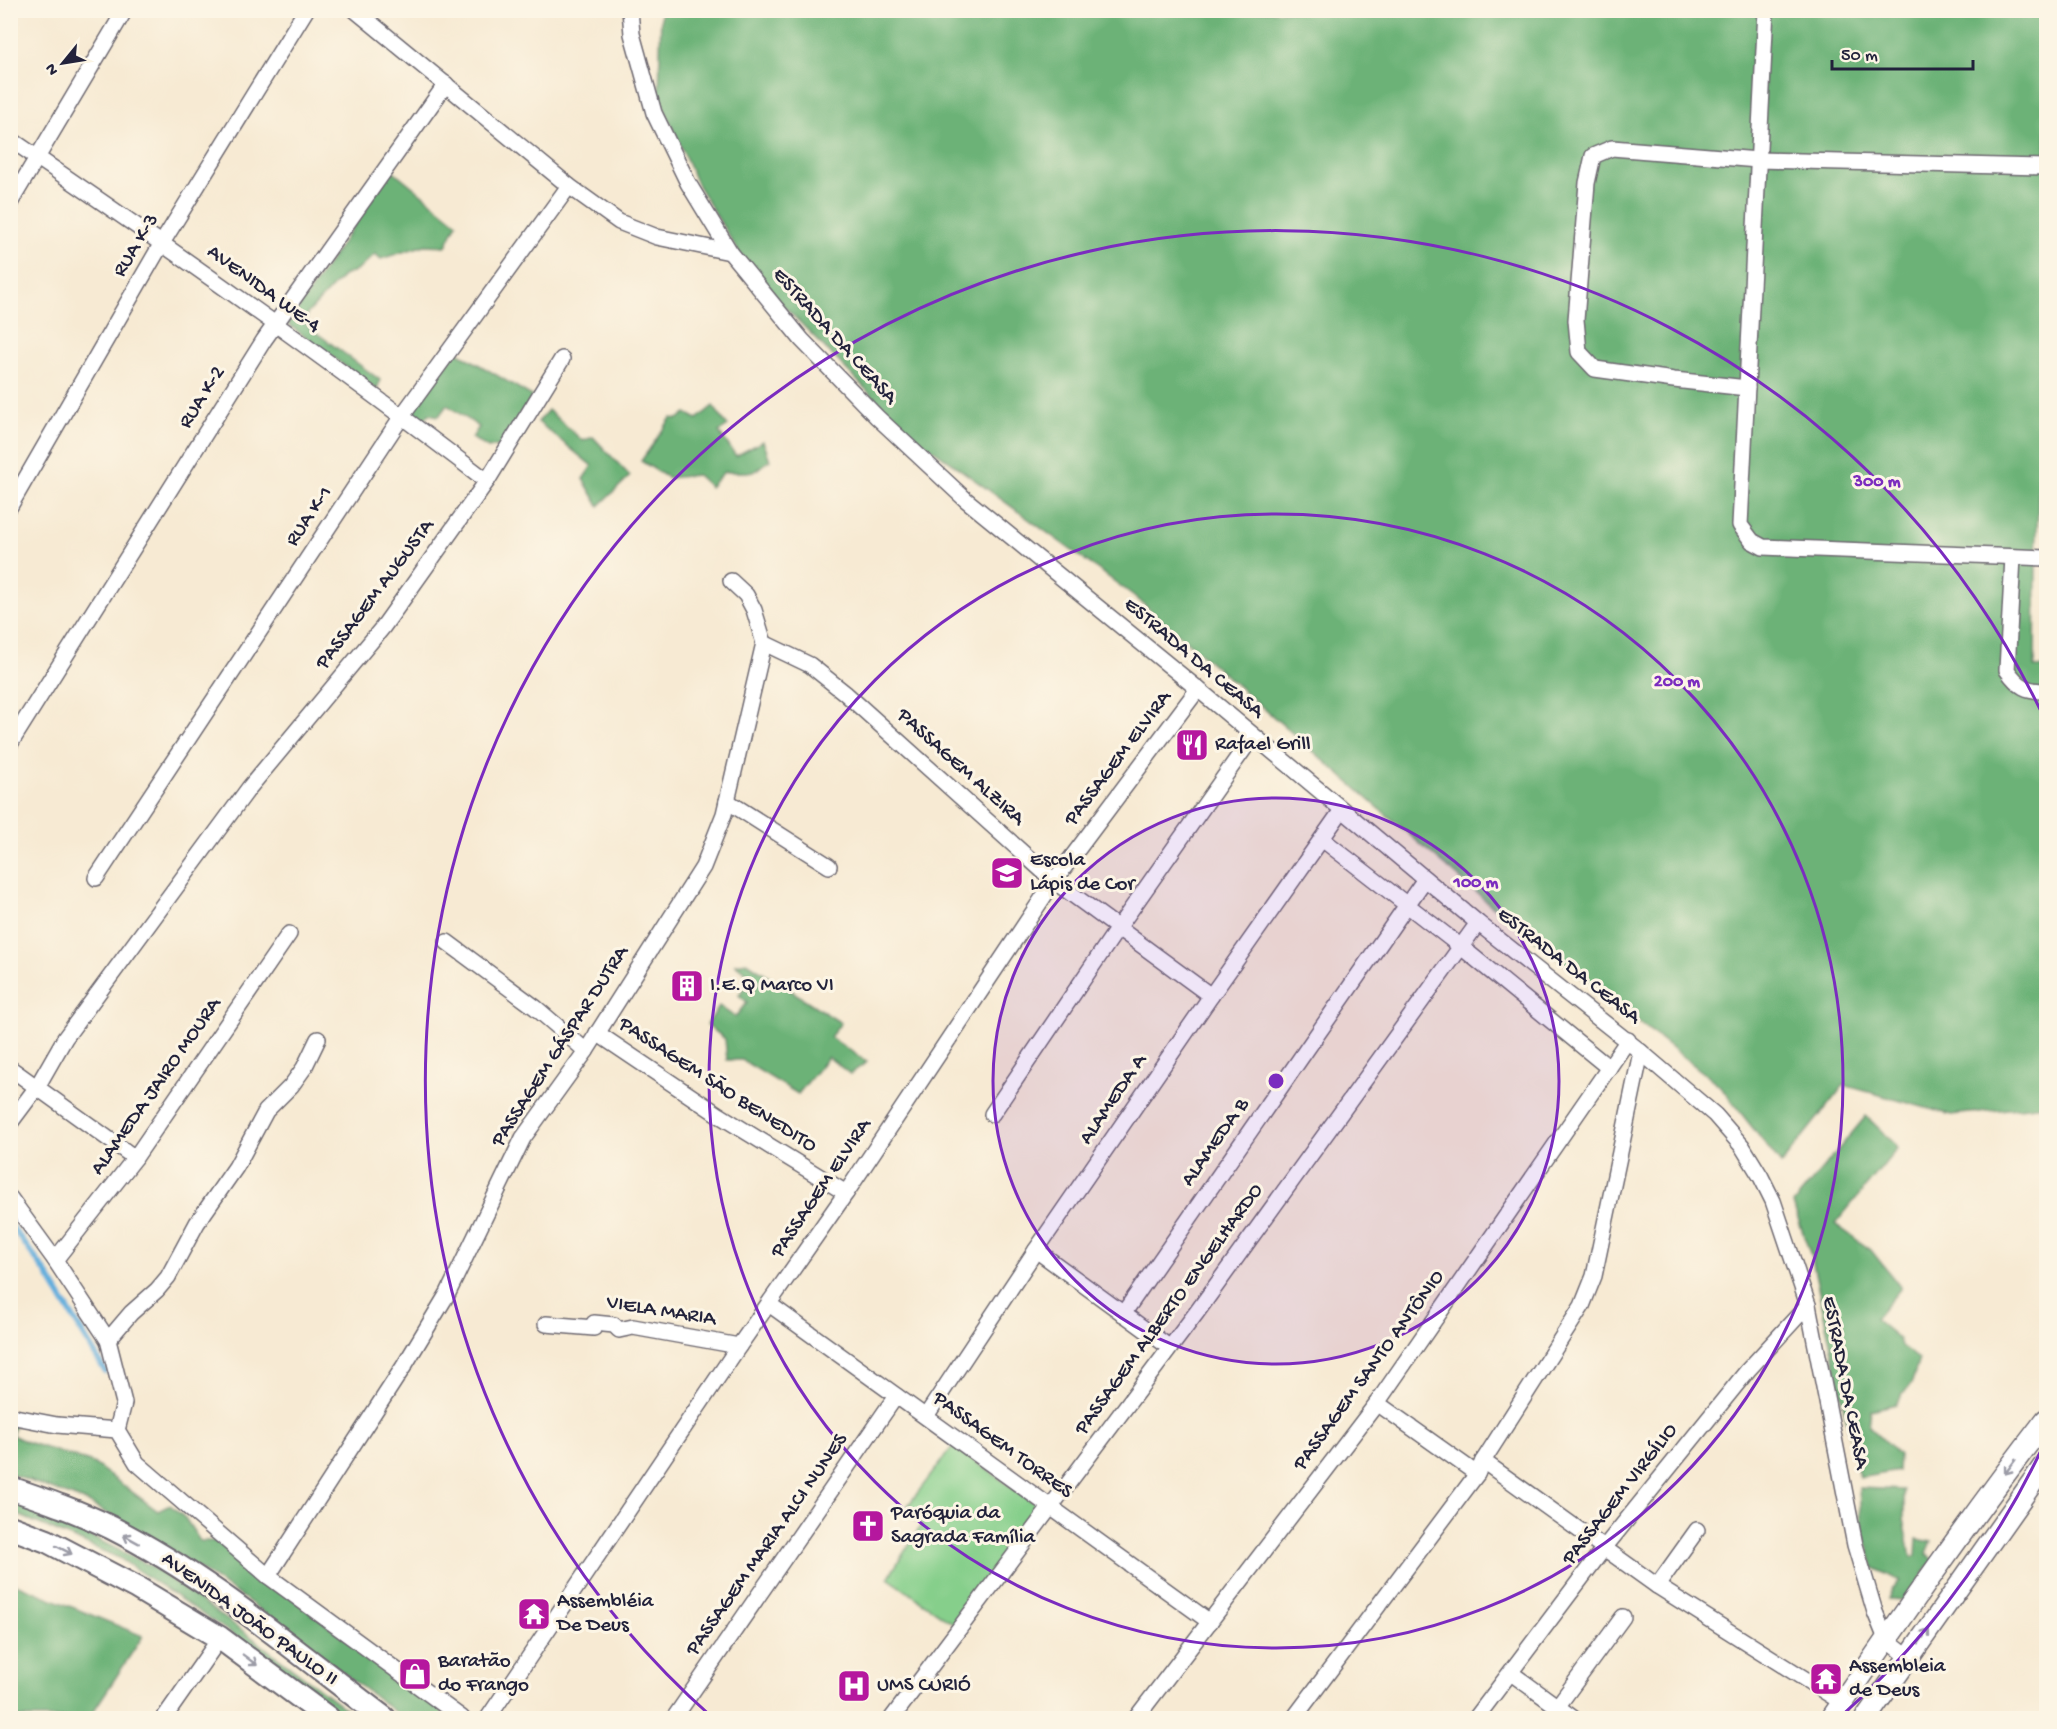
<svg xmlns="http://www.w3.org/2000/svg" width="2057" height="1729" font-family="'Gochi Hand',sans-serif">
  <style>
    .green { fill: #86cf8b; stroke: #547863; stroke-width: 1.5 }
    .forest { fill: #6cb277; stroke: #476a59; stroke-width: 1.5 }
    .lines { fill: none; stroke-linecap: round; stroke-linejoin: round }
    .stream { stroke: #64aedc; stroke-width: 6 }
    .minor-casing { stroke: #6d6870; stroke-width: 18 }
    .secondary-casing { stroke: #6d6870; stroke-width: 24 }
    .primary-casing { stroke: #6d6870; stroke-width: 26 }
    .minor { stroke: #fff; stroke-width: 15 }
    .secondary { stroke: #fff; stroke-width: 21 }
    .primary { stroke: #fff; stroke-width: 22 }
    .oneway { stroke: #9c9ca7 }
    .ring { fill: none; stroke: #7b2cbf; stroke-width: 3 }
    .labels { text-anchor: middle; dominant-baseline: central; stroke-width: 6; stroke-linejoin: round; paint-order: stroke }
    .street-label { font-size: 21px; fill: #22223b; stroke: #fcf5e5 }
    .poi-label { font-size: 21px; fill: #22223b; stroke: #fcf5e5; text-anchor: start }
    .centre { fill: #7b2cbf; stroke: #fcf5e5; stroke-width: 3 }
    .ring-label { font-size: 18px; text-anchor: middle; font-weight: bold; fill: #7b2cbf; stroke: #fcf5e5; stroke-width: 6; stroke-linejoin: round; paint-order: stroke }
  </style>
  <rect width="100%" height="100%" fill="#fcf5e5"/>
  <filter id="ink" filterUnits="userSpaceOnUse"><feTurbulence type="fractalNoise" baseFrequency=".0167" numOctaves="2"/><feDisplacementMap in="SourceGraphic" scale="12" xChannelSelector="R" yChannelSelector="G"/><feConvolveMatrix kernelMatrix="1 2 1 2 8 2 1 2 1" color-interpolation-filters="sRGB"/></filter>
  <filter id="wash" filterUnits="userSpaceOnUse"><feTurbulence type="fractalNoise" baseFrequency=".008" numOctaves="4" result="noise"/><feDisplacementMap in="SourceGraphic" scale="24" xChannelSelector="R" yChannelSelector="G"/><feGaussianBlur stdDeviation="1.35" result="paint"/><feColorMatrix in="noise" values="0 0 0 0 0 0 0 0 0 0 0 0 0 0 0 0 0 1.4 0 .05"/><feComposite in="paint" operator="in"/></filter>
  <g filter="url(#wash)">
    <rect width="100%" height="100%" fill="#f7ead3"/>
    <!-- green -->
    <polygon class="green" points="953,1446 1043,1509 954,1624 888,1578 922,1524 903,1512"/>
    <!-- forest -->
    <g class="forest">
      <polygon points="661,11 2046,11 2046,292 2036,558 2035,668 2046,667 2046,1105 1951,1115 1844,1085 1781,1164 1719,1085 1494,908 1133,595 906,430 762,284 741,256 697,184 659,96"/>
      <polygon points="391,169 457,223 446,246 425,245 381,259 375,254 359,269 343,276 307,314 306,325 380,380 377,390 288,324"/>
      <polygon points="456,351 532,396 508,444 488,448 472,438 479,427 447,405 439,416 429,414 422,424 410,414"/>
      <polygon points="713,406 728,426 719,432 736,456 763,441 770,460 754,472 724,472 710,487 697,475 668,478 641,461 671,418 678,419 686,413 697,419"/>
      <polygon points="548,410 583,441 593,437 630,476 599,506 583,479 592,466 538,422"/>
      <polygon points="747,962 841,1023 830,1037 867,1062 850,1074 828,1057 798,1094 742,1060 727,1060 725,1039 707,1025 719,1006 735,1017 747,1002 739,995 744,987 751,992 759,983 735,964"/>
      <polygon points="1866,1116 1894,1143 1897,1149 1835,1224 1871,1250 1901,1288 1875,1319 1899,1339 1901,1346 1919,1359 1912,1382 1896,1404 1871,1410 1869,1426 1899,1455 1898,1471 1859,1478 1812,1259 1793,1204"/>
      <polygon points="11,1422 16,1423 12,1435 27,1442 93,1463 158,1511 170,1505 185,1518 200,1541 217,1541 450,1718 403,1718 244,1598 167,1548 87,1502 11,1474"/>
      <polygon points="1859,1488 1904,1490 1904,1519 1911,1557 1916,1556 1917,1539 1932,1542 1927,1554 1933,1560 1905,1600 1888,1599 1892,1589 1900,1581 1874,1568 1861,1522"/>
      <polygon points="10,1501 68,1525 151,1566 246,1633 358,1718 346,1718 241,1640 119,1558 11,1512"/>
      <polygon points="11,1582 143,1636 89,1718 11,1718"/>
    </g>
    <g class="lines">
      <!-- stream -->
      <polyline class="stream" points="10,1224 47,1274 105,1371"/>
    </g>
  </g>
  <g filter="url(#ink)">
    <g class="lines">
      <!-- minor casing -->
      <g class="minor-casing">
        <g id="minor">
          <polyline points="355,10 569,186 619,222 657,237 730,252"/>
          <polyline points="630,10 632,34 654,113 688,183 730,252 802,340 877,417 965,499 1198,689 1478,923 1641,1052 1715,1115 1742,1146 1761,1177 1773,1201 1808,1305 1855,1545 1875,1612 1886,1639 1909,1657"/>
          <polyline points="1766,10 1740,525 1752,541 1763,547 2046,558"/>
          <path d="M10 139C172 249 332 362 487 481"/>
          <polyline points="10,203 125,10"/>
          <polyline points="1747,388 1674,380 1595,369 1579,352 1576,320 1587,183 1593,156 1612,148 1758,160 2046,167"/>
          <polyline points="10,506 162,243 306,10"/>
          <path d="M2013 557 2007 670C2019 687 2026 691 2046 691"/>
          <polyline points="764,643 810,665 845,693 1054,881 1211,996"/>
          <polyline points="10,744 264,340 446,84"/>
          <polyline points="727,801 829,866"/>
          <polyline points="1322,839 1460,946 1609,1068"/>
          <polyline points="96,878 402,416 569,186"/>
          <polyline points="447,942 536,1008 586,1051"/>
          <polyline points="597,1033 719,1115 846,1193"/>
          <polyline points="10,1068 135,1158"/>
          <polyline points="992,1114 1118,928 1253,736"/>
          <polyline points="10,1123 37,1087 65,1038 249,788 383,627 487,481 562,359"/>
          <polyline points="10,1198 55,1260 108,1340 124,1403 117,1430"/>
          <polyline points="1036,1250 1169,1347"/>
          <polyline points="55,1260 135,1158 289,934"/>
          <polyline points="769,1304 1210,1622"/>
          <polyline points="1123,1314 1425,879"/>
          <polyline points="546,1324 594,1328 594,1323 614,1325 619,1330 633,1327 739,1346"/>
          <polyline points="108,1340 131,1313 157,1290 168,1277 197,1223 236,1167 266,1111 291,1086 304,1068 318,1039"/>
          <polyline points="1377,1403 1477,1474"/>
          <polyline points="10,1416 57,1425 117,1430 137,1463 268,1576 462,1718"/>
          <polyline points="926,1416 1036,1250 1211,996 1342,810"/>
          <polyline points="1483,1461 1657,1586 1843,1703"/>
          <polyline points="268,1576 404,1366 448,1293 523,1138 586,1051 703,867 724,814 764,643 754,610 746,595 731,581"/>
          <polyline points="1657,1586 1697,1530"/>
          <polyline points="1511,1673 1573,1718"/>
          <polyline points="1557,1707 1623,1617"/>
          <polyline points="164,1718 220,1638"/>
          <polyline points="488,1718 739,1346 846,1193 1054,881 1198,689"/>
          <polyline points="674,1718 896,1396"/>
          <polyline points="892,1718 1197,1312 1478,923"/>
          <polyline points="1136,1718 1377,1403 1628,1040"/>
          <polyline points="1294,1718 1477,1474 1483,1461 1582,1306 1594,1276 1641,1052"/>
          <polyline points="1476,1718 1604,1548 1748,1370 1808,1305"/>
        </g>
      </g>
      <!-- secondary casing -->
      <g class="secondary-casing">
        <g id="secondary">
          <path d="M1832 1718C1901 1618 1971 1517 2046 1420"/>
          <polyline points="1866,1718 2046,1463"/>
        </g>
      </g>
      <!-- primary casing -->
      <g class="primary-casing">
        <g id="primary">
          <path d="M10 1488C45 1500 80 1512 112 1528 211 1578 296 1652 384 1718"/>
          <polyline points="10,1527 47,1541 137,1588 220,1638 328,1718"/>
        </g>
      </g>
      <!-- minor -->
      <use href="#minor" class="minor"/>
      <!-- secondary -->
      <use href="#secondary" class="secondary"/>
      <!-- primary -->
      <use href="#primary" class="primary"/>
    </g>
    <!-- one-way arrows -->
    <defs><path id="oneway-shaft" d="M-6 0H5M1.5-3L5.5 0L1.5 3" fill="none" stroke-width="1.6" stroke-linecap="round" stroke-linejoin="round" transform="scale(1.5)"/></defs>
    <g class="oneway">
      <use href="#oneway-shaft" transform="translate(2010 1467) rotate(127)"/>
      <use href="#oneway-shaft" transform="translate(131 1539) rotate(-151)"/>
      <use href="#oneway-shaft" transform="translate(64 1550) rotate(27)"/>
      <use href="#oneway-shaft" transform="translate(1924 1636) rotate(-55)"/>
      <use href="#oneway-shaft" transform="translate(250 1660) rotate(37)"/>
    </g>
  </g>
  <!-- distance rings -->
  <circle cx="1276" cy="1081" r="283" fill="#7b2cbf" fill-opacity=".12"/>
  <g class="ring">
    <circle cx="1276" cy="1081" r="283"/>
    <circle cx="1276" cy="1081" r="567"/>
    <path d="M2046 1440A850 850 0 0 1 1839 1718M713 1718A850 850 0 1 1 2046 722"/>
  </g>
  <!-- icons -->
  <defs>
    <g id="restaurant-square" transform="scale(1.725)"><rect x="-9" y="-9" width="18" height="18" rx="4" fill="#b5179e" stroke="#fcf5e5"/><path d="M-5-6h1v4h1v-4h1v4h1v-4h1v5L-1.5 .5V6h-2V.5L-5-1ZM5-6V6H3V1.5H1.5Q1.5-4 5-6Z" fill="#fff"/></g>
    <g id="school-square" transform="scale(1.725)"><rect x="-9" y="-9" width="18" height="18" rx="4" fill="#b5179e" stroke="#fcf5e5"/><path d="M0-5L7-2L0 1L-7-2ZM-4 1L0 2.5L4 1V4Q0 6-4 4Z" fill="#fff"/></g>
    <g id="building-square" transform="scale(1.725)"><rect x="-9" y="-9" width="18" height="18" rx="4" fill="#b5179e" stroke="#fcf5e5"/><path d="M-4-6H4V6H1V3H-1V6H-4ZM-2.5-4.3h1.7v1.8h-1.7ZM.8-4.3h1.7v1.8H.8ZM-2.5-1h1.7V.8h-1.7ZM.8-1h1.7V.8H.8Z" fill="#fff"/></g>
    <g id="church-square" transform="scale(1.725)"><rect x="-9" y="-9" width="18" height="18" rx="4" fill="#b5179e" stroke="#fcf5e5"/><path d="M-1.2-6h2.4v3.5h3.3v2.4h-3.3V6h-2.4V-.1h-3.3v-2.4h3.3Z" fill="#fff"/></g>
    <g id="temple-square" transform="scale(1.725)"><rect x="-9" y="-9" width="18" height="18" rx="4" fill="#b5179e" stroke="#fcf5e5"/><path d="M0-6L5-2H3V0L6.5 2.5H4V6H1.5V3h-3V6H-4V2.5H-6.5L-3 0V-2H-5Z" fill="#fff"/></g>
    <g id="shop-square" transform="scale(1.725)"><rect x="-9" y="-9" width="18" height="18" rx="4" fill="#b5179e" stroke="#fcf5e5"/><path d="M-5-2.5h2.3a2.7 3.5 0 0 1 5.4 0H5L5.5 6h-11ZM-1.5-2.5h3a1.5 2.3 0 0 0-3 0Z" fill="#fff"/></g>
    <g id="hospital-square" transform="scale(1.725)"><rect x="-9" y="-9" width="18" height="18" rx="4" fill="#b5179e" stroke="#fcf5e5"/><path d="M-5-5h3v3.5h4V-5h3V5h-3V1.5h-4V5h-3Z" fill="#fff"/></g>
  </defs>
  <g fill-rule="evenodd">
    <use href="#restaurant-square" x="1192" y="745"/>
    <use href="#school-square" x="1007" y="873"/>
    <use href="#building-square" x="687" y="986"/>
    <use href="#church-square" x="868" y="1526"/>
    <use href="#temple-square" x="534" y="1614"/>
    <use href="#shop-square" x="415" y="1674"/>
    <use href="#temple-square" x="1826" y="1679"/>
    <use href="#hospital-square" x="854" y="1686"/>
  </g>
  <g class="labels">
    <!-- street labels -->
    <g class="street-label">
      <text transform="translate(137 246) rotate(-59)">RUA K-3</text>
      <text transform="translate(263 290) rotate(36)">AVENIDA WE-4</text>
      <text transform="translate(834 337) rotate(48)">ESTRADA DA CEASA</text>
      <text transform="translate(203 398) rotate(-58)">RUA K-2</text>
      <text transform="translate(310 517) rotate(-56)">RUA K-1</text>
      <text transform="translate(376 595) rotate(-53)">PASSAGEM AUGUSTA</text>
      <text transform="translate(1193 659) rotate(40)">ESTRADA DA CEASA</text>
      <text transform="translate(1119 759) rotate(-53)">PASSAGEM ELVIRA</text>
      <text transform="translate(960 768) rotate(42)">PASSAGEM ALZIRA</text>
      <text transform="translate(1568 967) rotate(38)">ESTRADA DA CEASA</text>
      <text transform="translate(561 1047) rotate(-57)">PASSAGEM GÁSPAR DUTRA</text>
      <text transform="translate(717 1086) rotate(33)">PASSAGEM SÃO BENEDITO</text>
      <text transform="translate(157 1087) rotate(-55)">ALAMEDA JAIRO MOURA</text>
      <text transform="translate(1114 1100) rotate(-56)">ALAMEDA A</text>
      <text transform="translate(1216 1143) rotate(-55)">ALAMEDA B</text>
      <text transform="translate(822 1189) rotate(-56)">PASSAGEM ELVIRA</text>
      <text transform="translate(1170 1310) rotate(-54)">PASSAGEM ALBERTO ENGELHARDO</text>
      <text transform="translate(661 1312) rotate(9)">VIELA MARIA</text>
      <text transform="translate(1370 1371) rotate(-54)">PASSAGEM SANTO ANTÔNIO</text>
      <text transform="translate(1844 1383) rotate(79)">ESTRADA DA CEASA</text>
      <text transform="translate(1002 1446) rotate(36)">PASSAGEM TORRES</text>
      <text transform="translate(1621 1495) rotate(-52)">PASSAGEM VIRGÍLIO</text>
      <text transform="translate(768 1545) rotate(-55)">PASSAGEM MARIA ALCI NUNES</text>
      <text transform="translate(249 1620) rotate(36)">AVENIDA JOÃO PAULO II</text>
    </g>
    <!-- poi labels -->
    <g class="poi-label">
      <text x="1215" y="745">Rafael Grill</text>
      <text x="1030" y="861">Escola<tspan x="1030" dy="24">Lápis de Cor</tspan></text>
      <text x="710" y="986">I.E.Q Marco VI</text>
      <text x="891" y="1514">Paróquia da<tspan x="891" dy="24">Sagrada Família</tspan></text>
      <text x="557" y="1602">Assembléia<tspan x="557" dy="24">De Deus</tspan></text>
      <text x="438" y="1662">Baratão<tspan x="438" dy="24">do Frango</tspan></text>
      <text x="1849" y="1667">Assembleia<tspan x="1849" dy="24">de Deus</tspan></text>
      <text x="877" y="1686">UMS CURIÓ</text>
    </g>
  </g>
  <circle cx="1276" cy="1081" r="9" class="centre"/>
  <g class="ring-label">
    <text x="1877" y="486">300 m</text>
    <text x="1677" y="686">200 m</text>
    <text x="1476" y="887">100 m</text>
  </g>
  <!-- margin -->
  <rect width="2057" height="1729" fill="none" stroke="#fcf5e5" stroke-width="36"/>
  <!-- north arrow -->
  <g transform="translate(63 63) rotate(240)" stroke="#fcf5e5" stroke-width="4.5" paint-order="stroke">
  <path d="M0-4.5L10 22L0 15L-10 22Z" fill="#22223b"/>
  <text y="-9" font-size="16" font-weight="bold" text-anchor="middle" fill="#22223b">N</text>
  </g>
  <!-- scale -->
  <path d="M1832 60v9h141v-9" fill="none" stroke="#22223b" stroke-width="3"/>
  <text x="1841" y="60" font-size="18" fill="#22223b" stroke="#fcf5e5" stroke-width="4.5" paint-order="stroke">50 m</text>
</svg>
